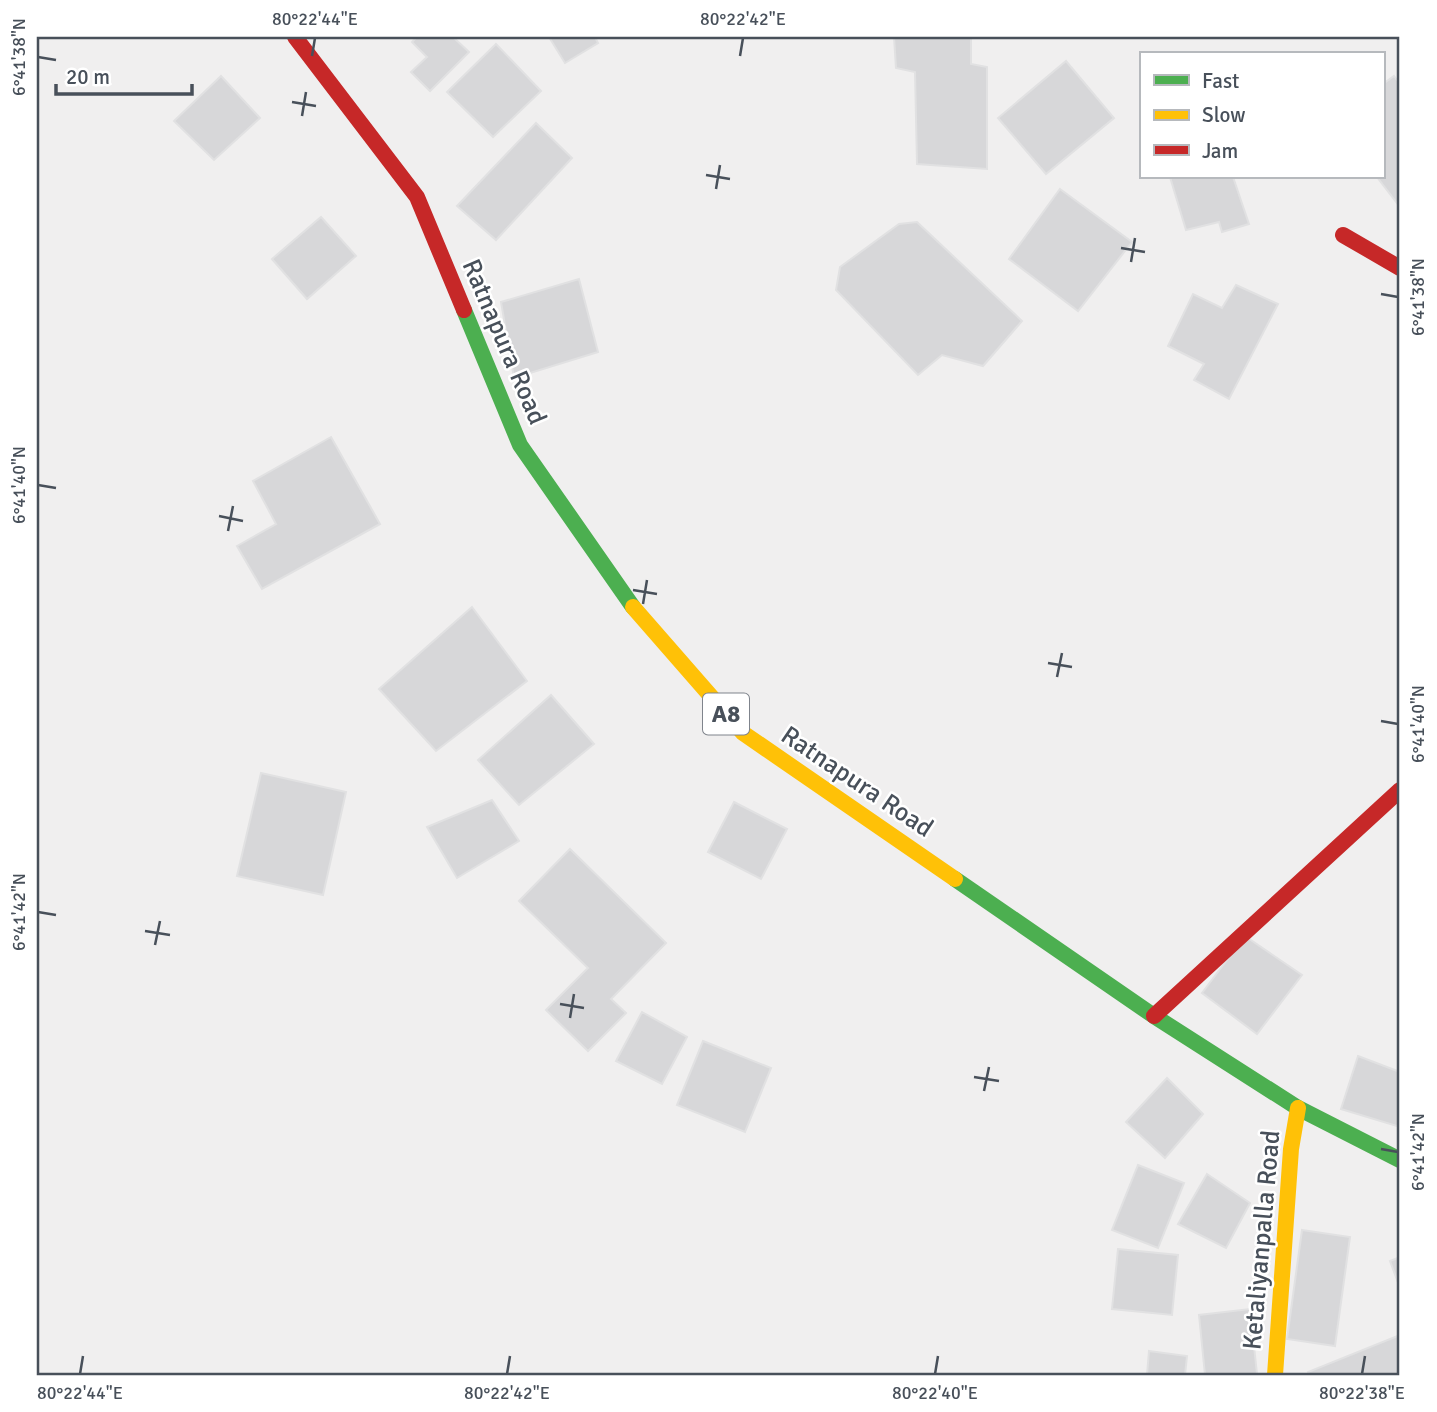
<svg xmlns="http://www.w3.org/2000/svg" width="1437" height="1412" font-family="Signika,sans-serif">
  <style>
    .building { fill: #d7d7d9; stroke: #e1e1e2; stroke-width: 2 }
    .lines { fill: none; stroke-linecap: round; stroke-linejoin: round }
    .fast { stroke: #4caf50; stroke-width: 16 }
    .slow { stroke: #ffc107; stroke-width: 16 }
    .jam { stroke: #c62828; stroke-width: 16 }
    .ticks { fill: none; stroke: #48505a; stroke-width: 2.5 }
    .labels { text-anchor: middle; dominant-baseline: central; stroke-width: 5; stroke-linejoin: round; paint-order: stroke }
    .shield { fill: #fff; stroke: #7f848c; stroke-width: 2 }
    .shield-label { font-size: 24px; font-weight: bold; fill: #48505a }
    .street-label { font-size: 26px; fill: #48505a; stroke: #fff }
    .neatline { fill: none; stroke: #48505a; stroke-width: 2.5 }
    .ticks-label { font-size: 18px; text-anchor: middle; fill: #48505a }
  </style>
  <rect width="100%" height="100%" fill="#f0efef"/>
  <!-- building -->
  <g class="building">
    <polygon points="417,37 453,37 469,52 430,91 411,72 427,57 412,42"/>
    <polygon points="549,37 595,37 598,43 565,63"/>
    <polygon points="894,37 971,37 971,64 987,67 987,169 917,164 915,72 896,68"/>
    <polygon points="496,44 541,91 493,137 447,92"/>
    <polygon points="1066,61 1114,118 1046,174 998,118"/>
    <polygon points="221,76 260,118 214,160 174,121"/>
    <polygon points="1394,76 1400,84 1400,207 1377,177 1383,177 1383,84"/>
    <polygon points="536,123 572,158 496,240 457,206"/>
    <polygon points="1170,177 1233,177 1249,224 1222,232 1219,222 1186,230"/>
    <polygon points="1060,189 1132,242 1078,311 1009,259"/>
    <polygon points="321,217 356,256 307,299 272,259"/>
    <polygon points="917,222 1022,321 983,366 942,355 918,375 836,290 840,267 899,224"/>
    <polygon points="579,279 598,352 514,378 501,302"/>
    <polygon points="1236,285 1278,304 1229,399 1194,380 1204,364 1168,346 1193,294 1222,308"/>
    <polygon points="331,437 380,524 262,589 237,546 276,524 253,481"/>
    <polygon points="472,607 527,681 436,751 379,689"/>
    <polygon points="551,695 594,744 519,805 478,760"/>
    <polygon points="261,773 346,792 323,895 237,876"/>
    <polygon points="492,800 519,841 457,878 427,827"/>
    <polygon points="734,802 787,829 761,879 708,852"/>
    <polygon points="570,849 666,943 611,999 626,1013 588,1051 546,1010 588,968 519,901"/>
    <polygon points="1245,936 1302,975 1257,1034 1202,993"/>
    <polygon points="642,1012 687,1037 662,1084 616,1061"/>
    <polygon points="703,1041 771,1068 745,1132 677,1105"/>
    <polygon points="1358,1056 1400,1072 1400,1127 1341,1109"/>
    <polygon points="1167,1078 1203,1114 1165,1158 1126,1122"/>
    <polygon points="1138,1165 1184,1183 1158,1248 1112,1230"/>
    <polygon points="1207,1174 1250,1203 1226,1248 1178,1224"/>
    <polygon points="1302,1230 1350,1237 1335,1346 1287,1339"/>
    <polygon points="1118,1249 1178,1255 1172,1315 1112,1309"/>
    <polygon points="1400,1257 1400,1288 1390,1261"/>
    <polygon points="1250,1309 1257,1374 1205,1375 1199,1315"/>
    <polygon points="1400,1335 1400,1375 1309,1375 1308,1372"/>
    <polygon points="1149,1351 1187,1356 1185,1375 1147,1375"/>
  </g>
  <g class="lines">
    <!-- fast -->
    <g class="fast">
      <polyline points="464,310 520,445 633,607"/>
      <polyline points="955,879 1154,1016 1298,1108 1400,1160"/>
    </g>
    <!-- slow -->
    <g class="slow">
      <polyline points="633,607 743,733 955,879"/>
      <polyline points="1275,1375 1291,1149 1298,1108"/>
    </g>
    <!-- jam -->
    <g class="jam">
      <polyline points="295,37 417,197 464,310"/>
      <polyline points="1343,235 1400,268"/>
      <polyline points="1154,1016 1400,790"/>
    </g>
  </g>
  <!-- ticks -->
  <path class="ticks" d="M312 56 315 38M740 56 743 38M38 57 56 60M292 102 316 106M302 116 306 92M706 175 730 179M716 189 720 165M1121 248 1145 252M1131 262 1135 238M1381 294 1398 297M38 485 56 488M219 516 243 521M228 531 233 506M633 590 657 594M643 604 647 580M1048 663 1072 667M1057 677 1062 653M1381 721 1398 724M38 912 56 915M145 931 170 935M155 945 160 921M560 1004 584 1008M570 1018 574 994M974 1077 999 1081M984 1091 989 1067M1381 1149 1398 1152M80 1374 83 1356M507 1374 510 1356M935 1374 938 1356M1362 1374 1365 1356"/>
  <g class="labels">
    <!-- shield labels -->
    <rect class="shield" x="703" y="693.5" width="46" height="41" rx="5"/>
    <g class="shield-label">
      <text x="726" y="714">A8</text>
    </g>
    <!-- street labels -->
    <g class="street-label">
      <text transform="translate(504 342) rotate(67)">Ratnapura Road</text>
      <text transform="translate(857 782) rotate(34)">Ratnapura Road</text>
      <text transform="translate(1262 1240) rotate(-85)">Ketaliyanpalla Road</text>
    </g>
  </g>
  <!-- border -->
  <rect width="1437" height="1412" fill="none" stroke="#ffffff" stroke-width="77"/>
  <!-- legend -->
  <rect x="1140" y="52" width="245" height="126" fill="#ffffff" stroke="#b6b9bd" stroke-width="2"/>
  <rect x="1154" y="75" width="35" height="10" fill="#4caf50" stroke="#b6b9bd" stroke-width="2"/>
  <text x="1202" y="88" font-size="21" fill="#48505a">Fast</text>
  <rect x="1154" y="110" width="35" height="10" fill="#ffc107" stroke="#b6b9bd" stroke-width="2"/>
  <text x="1202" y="122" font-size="21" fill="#48505a">Slow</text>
  <rect x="1154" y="145" width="35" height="10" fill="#c62828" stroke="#b6b9bd" stroke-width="2"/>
  <text x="1202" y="158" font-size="21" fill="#48505a">Jam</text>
  <!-- scale -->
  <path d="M56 84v10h136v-10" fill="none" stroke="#48505a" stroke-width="3.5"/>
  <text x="66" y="84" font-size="21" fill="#48505a" stroke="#ffffff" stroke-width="5" paint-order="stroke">20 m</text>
  <rect x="38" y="38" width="1360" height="1336" class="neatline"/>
  <g class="ticks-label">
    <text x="315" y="25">80°22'44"E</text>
    <text x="743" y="25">80°22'42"E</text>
    <text transform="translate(19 57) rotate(-90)" y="6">6°41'38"N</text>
    <text transform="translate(1418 297) rotate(-90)" y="6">6°41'38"N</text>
    <text transform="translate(19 485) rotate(-90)" y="6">6°41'40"N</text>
    <text transform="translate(1418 724) rotate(-90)" y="6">6°41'40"N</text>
    <text transform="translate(19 912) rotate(-90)" y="6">6°41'42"N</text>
    <text transform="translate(1418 1152) rotate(-90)" y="6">6°41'42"N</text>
    <text x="80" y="1399">80°22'44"E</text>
    <text x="507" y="1399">80°22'42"E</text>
    <text x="935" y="1399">80°22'40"E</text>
    <text x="1362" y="1399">80°22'38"E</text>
  </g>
</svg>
